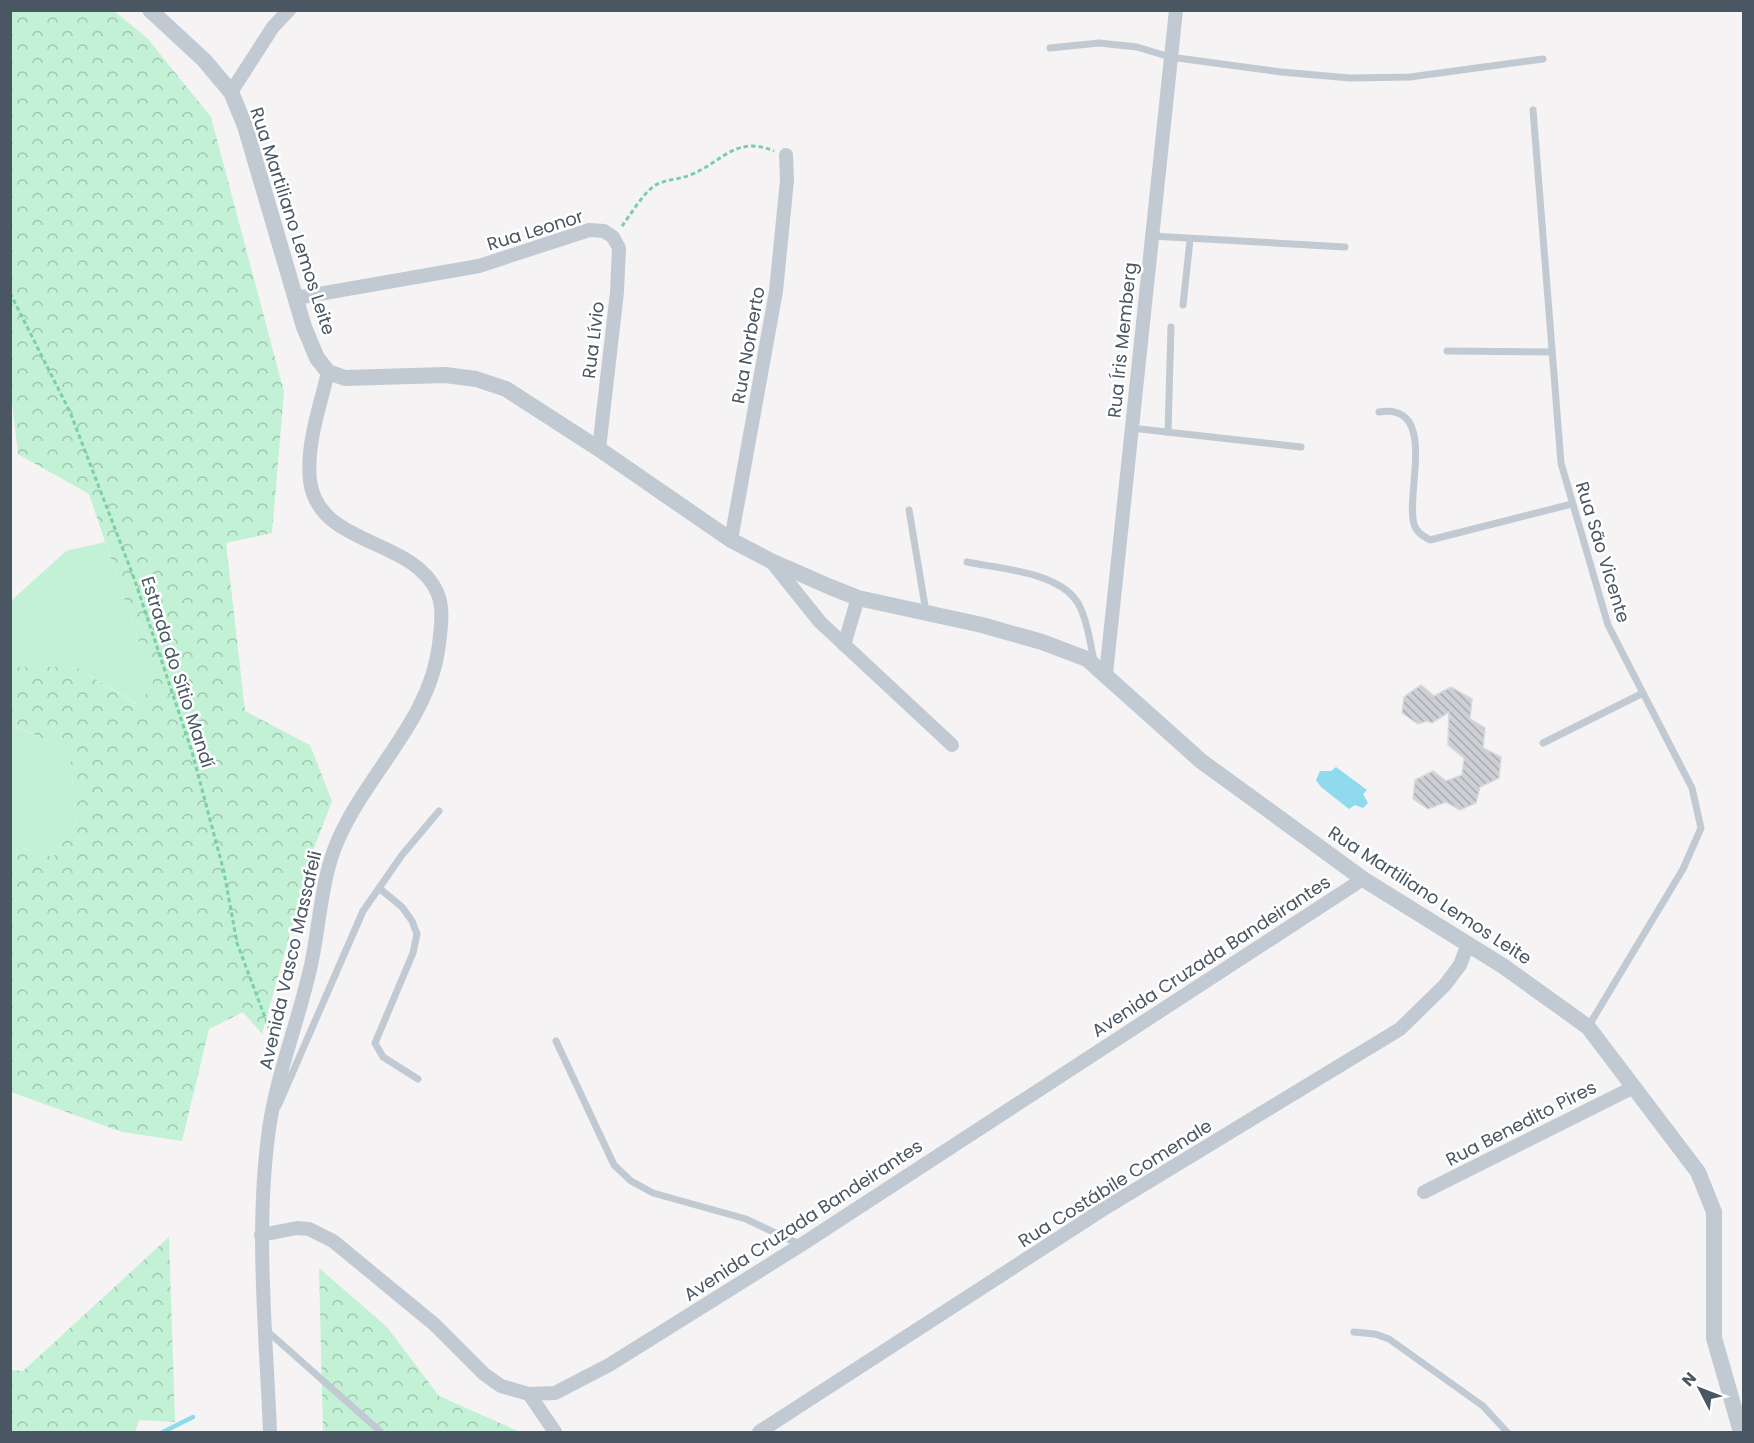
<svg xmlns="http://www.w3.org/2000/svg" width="1754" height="1443" font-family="Poppins,sans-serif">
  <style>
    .green { fill: #c3f1d5 }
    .forest { fill: url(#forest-crowns) }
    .water { fill: #90daee }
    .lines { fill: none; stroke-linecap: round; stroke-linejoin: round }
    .stream { stroke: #90daee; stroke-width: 4.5 }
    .building { fill: url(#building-back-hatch); stroke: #d7d9de; stroke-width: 1.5 }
    .path { stroke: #7ad0a6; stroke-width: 3; stroke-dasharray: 4.5 3; stroke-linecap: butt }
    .service { stroke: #c1cad2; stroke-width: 7 }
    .minor { stroke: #c1cad2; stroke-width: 14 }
    .tertiary { stroke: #c1cad2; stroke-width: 16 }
    .labels { text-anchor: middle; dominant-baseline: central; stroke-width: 5; stroke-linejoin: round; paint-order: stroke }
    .street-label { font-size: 18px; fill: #4a5661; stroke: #fff }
  </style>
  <defs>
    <pattern id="forest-crowns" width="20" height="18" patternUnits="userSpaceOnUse" patternTransform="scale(1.5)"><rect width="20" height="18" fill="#c3f1d5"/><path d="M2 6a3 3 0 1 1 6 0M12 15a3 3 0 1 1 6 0" fill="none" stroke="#a0c6b0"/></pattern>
    <pattern id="building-back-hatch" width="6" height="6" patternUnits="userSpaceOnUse" patternTransform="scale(1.5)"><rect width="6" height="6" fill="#cdcfd5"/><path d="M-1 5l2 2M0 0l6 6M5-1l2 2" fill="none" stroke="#a8abb0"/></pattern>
  </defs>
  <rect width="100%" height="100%" fill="#f5f3f3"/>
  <!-- green -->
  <g class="green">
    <polygon points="105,542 153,684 139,705 76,667 18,667 11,688 11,601 66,551"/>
    <polygon points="10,724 70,751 76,823 53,857 11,845"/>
  </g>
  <!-- forest -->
  <g class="forest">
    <polygon points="11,10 114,11 147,38 211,117 284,392 272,533 226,543 245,711 310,745 332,801 314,848 262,1034 243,1012 209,1029 182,1141 122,1132 11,1092 11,845 53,857 76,823 70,751 11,724 11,688 17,667 76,667 138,705 153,684 89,494 18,454 10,385"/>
    <polygon points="169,1237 175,1422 139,1420 135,1432 11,1432 11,1370 23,1371"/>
    <polygon points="319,1268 387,1327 439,1396 520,1432 323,1432"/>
  </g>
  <!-- water -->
  <polygon class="water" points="1336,767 1367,790 1363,794 1368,803 1363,808 1355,805 1349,809 1321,787 1316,780 1320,771 1331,771"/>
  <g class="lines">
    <!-- stream -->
    <polyline class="stream" points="163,1432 193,1417"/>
  </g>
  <!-- building -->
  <polygon class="building" points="1421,685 1434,696 1451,687 1472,699 1470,719 1485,728 1483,748 1501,757 1499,778 1480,787 1476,803 1460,810 1446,802 1428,809 1413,799 1415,780 1433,771 1446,781 1462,775 1464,758 1448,745 1449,712 1432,723 1427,721 1418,724 1402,713 1404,697"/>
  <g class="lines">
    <!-- path -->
    <g class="path">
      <path d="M622 226C631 214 642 195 654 186 665 179 678 180 690 175 723 162 735 135 774 151"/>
      <polyline points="10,293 70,412 134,578 192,752 224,872 237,943 275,1044"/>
    </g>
    <!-- service -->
    <g class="service">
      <polyline points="1050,48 1099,43 1137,47 1170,57 1281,72 1350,78 1410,77 1543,59"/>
      <polyline points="1533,110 1561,463 1608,625 1692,788 1701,828 1683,869 1588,1027"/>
      <polyline points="1151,236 1345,247"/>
      <polyline points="1183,305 1190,240"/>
      <polyline points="1447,351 1552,352"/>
      <path d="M1379 412C1439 403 1405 493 1414 524 1416 532 1423 536 1430 540L1572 504"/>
      <polyline points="1131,428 1301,447"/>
      <polyline points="1168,432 1171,327"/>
      <polyline points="909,510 926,612"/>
      <path d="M967 562C1001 569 1064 572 1080 607 1088 623 1090 643 1094 661"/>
      <polyline points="1543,743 1643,693"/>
      <polyline points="379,888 402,907 412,921 417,934 413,953 375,1043 383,1057 418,1079"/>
      <polyline points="556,1041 614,1165 631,1181 653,1193 746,1219 801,1245"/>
      <polyline points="278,1106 363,911 402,855 439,811"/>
      <polyline points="266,1330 381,1432"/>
      <polyline points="1354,1332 1375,1334 1389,1339 1483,1406 1507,1432"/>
    </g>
    <!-- minor -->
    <g class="minor">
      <polyline points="231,92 273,27 289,10"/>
      <polyline points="296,298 479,266 589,230 604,231 613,237 619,248 617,292 599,449"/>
      <polyline points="731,540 776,291 787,180 786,155"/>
      <polyline points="771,561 820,622 952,745"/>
      <polyline points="844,645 858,598"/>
      <polyline points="1106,674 1176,10"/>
      <polyline points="1424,1192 1634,1087"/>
      <polyline points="261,1235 297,1228 309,1229 333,1241 434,1324 484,1374 501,1386 529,1394 555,1393 609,1365 801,1245 1363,879"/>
      <polyline points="529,1394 555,1432"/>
      <path d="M270 1432C266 1332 255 1229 269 1129 277 1073 299 1020 311 965 320 924 321 878 338 840 367 773 431 719 439 644 441 627 444 607 437 592 412 537 319 547 310 481 306 444 320 407 328 372"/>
      <polyline points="759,1432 1102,1210 1400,1029 1445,985 1460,965 1468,944"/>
    </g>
    <!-- tertiary -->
    <polyline class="tertiary" points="150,10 204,60 231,92 245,126 304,327 317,358 328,372 345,378 445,375 476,379 506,389 599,449 731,540 771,561 828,586 858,598 982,625 1042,642 1087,659 1201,761 1363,879 1503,966 1588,1027 1698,1172 1714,1212 1714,1338 1741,1432"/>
  </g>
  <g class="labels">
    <!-- street labels -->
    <g class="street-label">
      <text transform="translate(293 221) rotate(72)">Rua Martiliano Lemos Leite</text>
      <text transform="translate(535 230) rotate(-17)">Rua Leonor</text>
      <text transform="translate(593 340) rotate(-83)">Rua Lívio</text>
      <text transform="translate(1122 340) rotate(-84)">Rua Íris Memberg</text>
      <text transform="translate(748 345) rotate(-80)">Rua Norberto</text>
      <text transform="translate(1603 552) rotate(73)">Rua São Vicente</text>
      <text transform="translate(178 672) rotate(72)">Estrada do Sítio Mandí</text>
      <text transform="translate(1430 895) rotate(33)">Rua Martiliano Lemos Leite</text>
      <text transform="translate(1211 956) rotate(-33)">Avenida Cruzada Bandeirantes</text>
      <text transform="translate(290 960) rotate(-77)">Avenida Vasco Massafeli</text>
      <text transform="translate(1521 1123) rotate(-27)">Rua Benedito Pires</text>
      <text transform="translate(1115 1183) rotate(-32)">Rua Costábile Comenale</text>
      <text transform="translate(803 1220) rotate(-33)">Avenida Cruzada Bandeirantes</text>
    </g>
  </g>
  <!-- border -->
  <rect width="1754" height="1443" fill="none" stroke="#4a5661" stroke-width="24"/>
  <!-- north arrow -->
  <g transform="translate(1700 1389) rotate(312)" stroke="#ffffff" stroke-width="4.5" paint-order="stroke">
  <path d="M0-4.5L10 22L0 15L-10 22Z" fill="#4a5661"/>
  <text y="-9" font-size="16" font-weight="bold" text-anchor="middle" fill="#4a5661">N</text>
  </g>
</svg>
